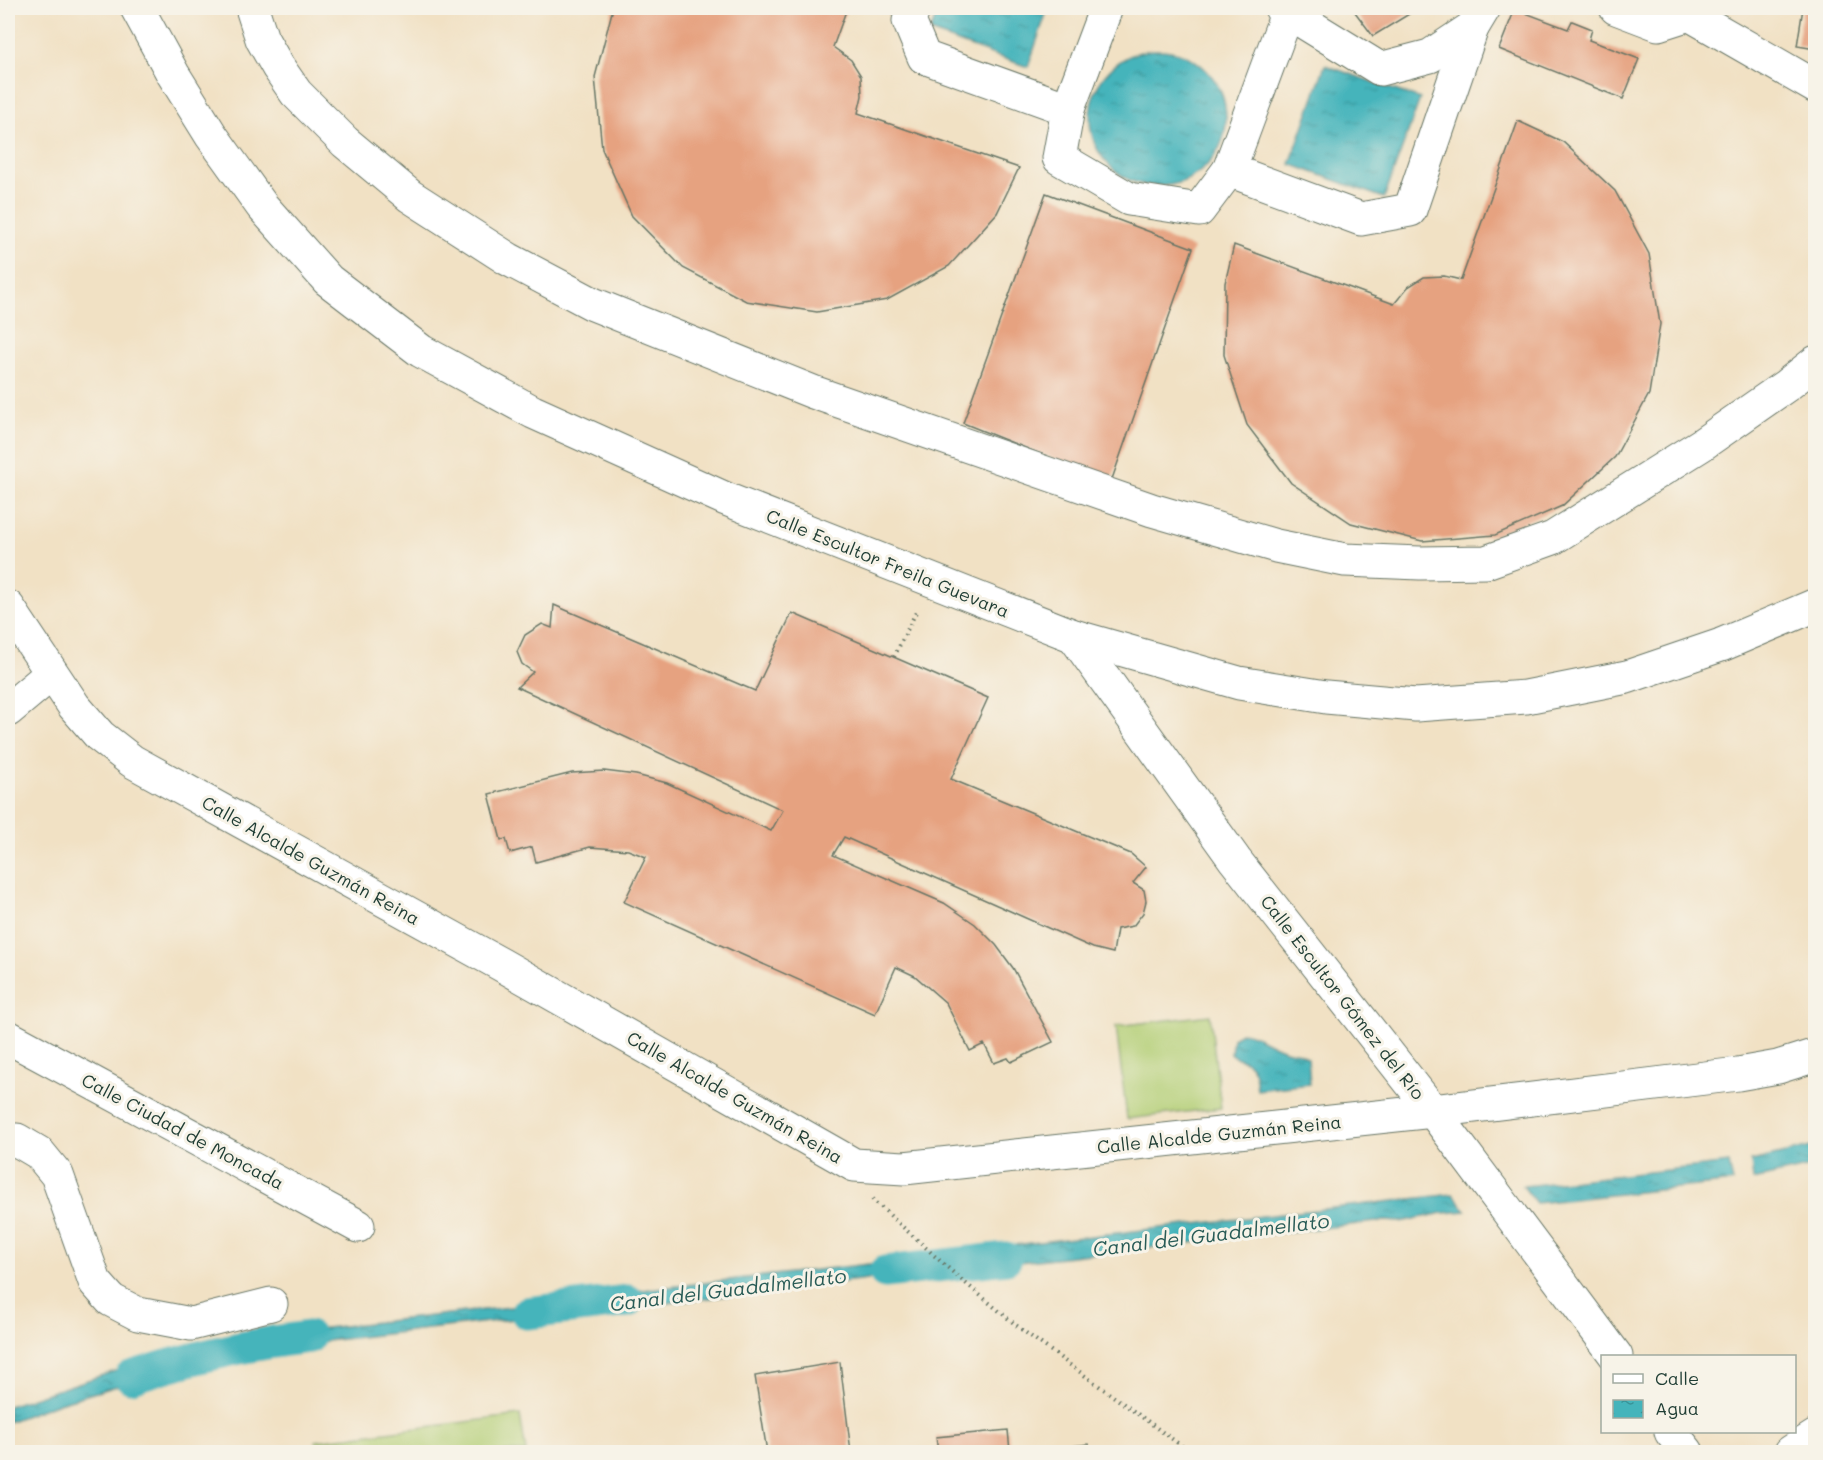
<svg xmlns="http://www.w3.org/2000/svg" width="1823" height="1460" font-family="Mali,sans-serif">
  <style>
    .pitch { fill: #b2ce75; stroke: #688654; stroke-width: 1.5 }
    .water { fill: url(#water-ripples); stroke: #327878; stroke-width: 1.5 }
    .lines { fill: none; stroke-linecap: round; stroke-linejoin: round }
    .canal { stroke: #44b4bb; stroke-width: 33 }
    .building { fill: #e6a280 }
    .minor-casing { stroke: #687666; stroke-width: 35 }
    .path { stroke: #687666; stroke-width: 4; stroke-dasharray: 1.5 4.5; stroke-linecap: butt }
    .minor { stroke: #fff; stroke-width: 33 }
    .labels { text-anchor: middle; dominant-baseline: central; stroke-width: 6; stroke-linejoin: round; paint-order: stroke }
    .street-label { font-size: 18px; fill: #1f3d34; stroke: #f7f3e8 }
    .water-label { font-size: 20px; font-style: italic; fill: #285b56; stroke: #f7f3e8 }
  </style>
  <defs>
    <pattern id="water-ripples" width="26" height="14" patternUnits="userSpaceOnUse" patternTransform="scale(1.5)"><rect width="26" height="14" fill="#44b4bb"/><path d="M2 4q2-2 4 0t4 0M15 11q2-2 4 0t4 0" fill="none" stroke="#389499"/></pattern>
  </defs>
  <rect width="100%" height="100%" fill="#f7f3e8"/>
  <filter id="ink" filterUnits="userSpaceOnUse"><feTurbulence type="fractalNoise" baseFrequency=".0167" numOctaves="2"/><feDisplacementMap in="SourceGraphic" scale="12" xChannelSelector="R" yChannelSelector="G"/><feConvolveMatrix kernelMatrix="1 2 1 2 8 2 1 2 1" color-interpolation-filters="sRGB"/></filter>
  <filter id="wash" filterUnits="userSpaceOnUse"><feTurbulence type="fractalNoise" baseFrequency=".008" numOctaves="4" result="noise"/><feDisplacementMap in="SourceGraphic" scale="24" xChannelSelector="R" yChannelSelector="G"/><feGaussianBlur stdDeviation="1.35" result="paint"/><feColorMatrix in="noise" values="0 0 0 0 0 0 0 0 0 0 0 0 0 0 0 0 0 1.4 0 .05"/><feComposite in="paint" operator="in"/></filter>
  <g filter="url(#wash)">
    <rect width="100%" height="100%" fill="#f1e1c4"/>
    <!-- pitch -->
    <g class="pitch">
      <polygon points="1210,1015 1221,1108 1127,1119 1116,1026"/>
      <polygon points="520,1415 526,1452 317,1452 316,1441"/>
    </g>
    <!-- water -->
    <g class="water">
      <polygon points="939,8 1048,8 1028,67 930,32"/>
      <circle cx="1158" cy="118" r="68"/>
      <polygon points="1325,65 1420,99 1384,198 1290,164"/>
      <path d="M1243 1032C1259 1035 1273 1048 1290 1051 1298 1052 1302 1053 1308 1058L1310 1084 1257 1090C1256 1082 1256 1068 1248 1063 1242 1058 1236 1059 1231 1053L1233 1038Z"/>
      <polygon points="1815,1146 1815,1166 1753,1180 1751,1161"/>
      <polygon points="1729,1163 1733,1182 1536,1203 1523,1186"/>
      <polygon points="1453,1194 1466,1211 1443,1213 1400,1222 1385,1221 966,1268 946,1253"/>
      <polygon points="920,1258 935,1271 584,1313 583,1297"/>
      <polygon points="571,1300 573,1312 267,1348 265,1335"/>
      <polygon points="253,1336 255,1351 190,1365 185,1350"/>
      <polygon points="170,1353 175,1369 59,1403 8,1422 8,1406"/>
    </g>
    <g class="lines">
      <!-- canal -->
      <g class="canal">
        <polyline points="885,1272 1006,1258"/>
        <polyline points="527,1313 628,1301"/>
        <path d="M131 1377C189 1358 248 1344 309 1337"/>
      </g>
    </g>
    <g id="blocks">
      <!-- building -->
      <g class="building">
        <polygon points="613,8 847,8 833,47 851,60 861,76 862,96 858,113 1019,168 997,213 949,266 887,300 817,312 746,301 683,268 632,216 602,149 595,77"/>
        <polygon points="1352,8 1419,8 1373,36"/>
        <polygon points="1803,8 1816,8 1816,49 1797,46"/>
        <polygon points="1515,9 1568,29 1572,21 1592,29 1589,40 1639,59 1623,99 1499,49"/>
        <polygon points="1518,121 1563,142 1615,191 1649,254 1660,324 1649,394 1615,457 1562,506 1495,535 1422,541 1351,523 1291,483 1247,425 1224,355 1225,283 1234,245 1394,304 1408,287 1424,277 1444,276 1461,280"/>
        <polygon points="1046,193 1193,248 1111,482 963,423"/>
        <polygon points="554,605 755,691 792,613 988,698 951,779 1131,854 1146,867 1133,883 1144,890 1146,901 1143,913 1133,926 1117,929 1113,953 1093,948 844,837 833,855 944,903 975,924 996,945 1013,968 1053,1042 1011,1062 1008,1058 994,1063 984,1044 970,1051 946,1003 915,976 896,967 875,1014 624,902 646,857 628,850 590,847 536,862 532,847 510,853 506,839 501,840 489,794 572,773 604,771 636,775 667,783 771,831 783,810 517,687 533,672 522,664 517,652 525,635 542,624 552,628"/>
        <polygon points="840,1362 851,1452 767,1452 755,1376"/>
        <polygon points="1008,1430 1010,1451 1013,1450 1014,1452 938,1452 936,1437"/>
        <polygon points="1089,1444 1090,1452 1033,1452 1033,1450"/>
      </g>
    </g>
  </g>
  <g filter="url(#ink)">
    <use href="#blocks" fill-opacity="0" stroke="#687666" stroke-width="1.5"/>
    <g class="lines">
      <!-- minor casing -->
      <g class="minor-casing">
        <g id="minor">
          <polyline points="137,8 173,74 211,135 262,206 328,280 421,351 533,412 726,499 1074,636 1239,683 1326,697 1416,705 1526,697 1627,677 1721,645 1816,605"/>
          <polyline points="252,8 262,39 278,67 296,93 345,142 410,196 508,259 593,304 813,392 1152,510 1276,546 1345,560 1420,563 1486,562 1553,538 1701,445 1787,385 1816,362"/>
          <polyline points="914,8 909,21 924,57 1068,109 1059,158 1129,199 1199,210 1229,170 1361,219 1410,210 1472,28"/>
          <polyline points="1281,8 1380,69 1430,56 1472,28 1484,8"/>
          <polyline points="1616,8 1658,24 1689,14 1691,8"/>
          <polyline points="1689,14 1816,87"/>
          <polyline points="1068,109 1106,8"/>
          <polyline points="1229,170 1288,11"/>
          <polyline points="8,607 74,706 100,736 132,761 502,965 854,1165 904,1168 1433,1111 1738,1074 1778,1067 1816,1055"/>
          <polyline points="1074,636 1235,860 1433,1111 1616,1356"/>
          <polyline points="8,710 51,674"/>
          <polyline points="8,1037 358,1226"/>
          <polyline points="8,1141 17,1140 39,1153 57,1175 95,1282 111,1300 138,1314 191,1324 271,1304"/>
          <polyline points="1671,1432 1687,1452"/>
          <polyline points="1791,1452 1816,1436"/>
        </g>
      </g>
      <!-- path -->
      <g class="path">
        <polyline points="894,657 917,610"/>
        <polyline points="872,1199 957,1276 1022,1330 1190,1452"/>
      </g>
      <!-- minor -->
      <use href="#minor" class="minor"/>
    </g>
  </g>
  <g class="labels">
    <!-- street labels -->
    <g class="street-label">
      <text transform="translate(888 563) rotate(22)">Calle Escultor Freila Guevara</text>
      <text transform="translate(311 860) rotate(29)">Calle Alcalde Guzmán Reina</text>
      <text transform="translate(1343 997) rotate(52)">Calle Escultor Gómez del Río</text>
      <text transform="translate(735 1097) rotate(30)">Calle Alcalde Guzmán Reina</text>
      <text transform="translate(183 1131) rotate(28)">Calle Ciudad de Moncada</text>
      <text transform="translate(1219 1134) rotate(-6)">Calle Alcalde Guzmán Reina</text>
    </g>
    <!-- water labels -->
    <g class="water-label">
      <text transform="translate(1211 1234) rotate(-7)">Canal del Guadalmellato</text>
      <text transform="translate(728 1289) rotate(-7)">Canal del Guadalmellato</text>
    </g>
  </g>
  <!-- margin -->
  <rect width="1823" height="1460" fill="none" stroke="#f7f3e8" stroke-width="30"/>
  <!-- legend -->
  <rect x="1601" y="1355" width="195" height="78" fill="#f7f3e8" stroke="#a1aaa0" stroke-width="1.5"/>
  <rect x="1613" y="1374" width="30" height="9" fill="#ffffff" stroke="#a1aaa0" stroke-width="1.5"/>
  <text x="1655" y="1385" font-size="18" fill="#1f3d34">Calle</text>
  <rect x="1613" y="1400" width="30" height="18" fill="url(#water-ripples)" stroke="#a1aaa0" stroke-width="1.5"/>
  <text x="1655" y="1415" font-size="18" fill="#1f3d34">Agua</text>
</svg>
